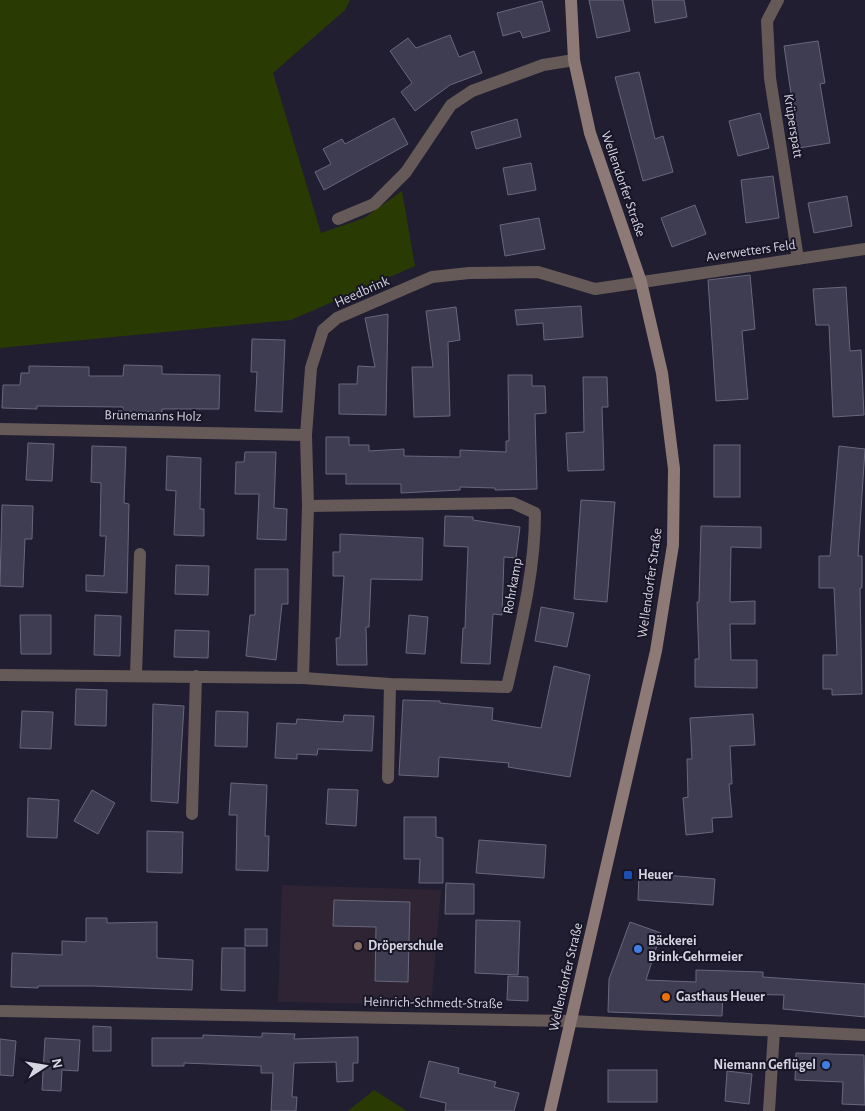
<svg xmlns="http://www.w3.org/2000/svg" width="865" height="1111" font-family="'Alegreya Sans',sans-serif">
  <style>
    .education { fill: #2e2433 }
    .green { fill: #293b02 }
    .building { fill: #3f3d51; stroke: #69677d }
    .lines { fill: none; stroke-linecap: round; stroke-linejoin: round }
    .street { stroke: #665a58; stroke-width: 12 }
    .secondary { stroke: #8d7a77; stroke-width: 12 }
    .transit-dot { fill: #1a4fb4; stroke: #181527; stroke-width: 2 }
    .education-dot { fill: #8d6e63; stroke: #181527; stroke-width: 2 }
    .shop-dot { fill: #3f7fe0; stroke: #181527; stroke-width: 2 }
    .food-dot { fill: #e8710a; stroke: #181527; stroke-width: 2 }
    .labels { text-anchor: middle; dominant-baseline: central; stroke-width: 4; stroke-linejoin: round; paint-order: stroke }
    .street-label { font-size: 14px; fill: #d5d4e1; stroke: #181527 }
    .poi-label { font-size: 14px; font-weight: bold; fill: #d5d4e1; stroke: #181527; text-anchor: start }
  </style>
  <rect width="100%" height="100%" fill="#211e31"/>
  <!-- education -->
  <polygon class="education" points="282,885 441,890 431,1005 278,1002"/>
  <!-- green -->
  <g class="green">
    <polygon points="0,0 350,0 345,10 273,73 321,233 364,218 402,191 415,266 291,320 0,348"/>
    <polygon points="374,1090 407,1111 348,1111"/>
  </g>
  <!-- building -->
  <g class="building">
    <polygon points="589,0 623,0 630,31 597,38"/>
    <polygon points="652,0 684,0 687,17 655,23"/>
    <polygon points="542,1 550,31 523,38 520,31 503,36 497,13"/>
    <polygon points="450,35 459,57 474,51 482,73 450,85 415,111 401,92 412,83 390,51 408,38 416,48"/>
    <polygon points="818,41 825,83 820,84 830,143 799,148 784,46"/>
    <polygon points="639,72 655,139 663,136 673,172 643,181 615,77"/>
    <polygon points="760,113 769,148 738,156 729,121"/>
    <polygon points="394,118 408,144 324,190 315,172 331,164 323,149 342,139 345,144"/>
    <polygon points="517,119 521,137 476,149 471,132"/>
    <polygon points="531,163 536,190 508,195 503,168"/>
    <polygon points="773,176 779,218 746,223 741,180"/>
    <polygon points="847,196 852,226 814,233 808,203"/>
    <polygon points="695,205 706,234 672,247 661,218"/>
    <polygon points="539,218 545,249 505,256 500,225"/>
    <polygon points="750,275 755,329 742,331 748,399 716,401 708,280"/>
    <polygon points="846,287 850,351 861,350 864,415 833,417 829,325 816,325 813,289"/>
    <polygon points="581,306 583,337 544,340 543,323 517,325 515,310"/>
    <polygon points="456,307 460,340 448,342 450,416 414,417 412,367 433,367 426,311"/>
    <polygon points="388,314 386,415 339,414 339,384 357,384 358,366 375,367 365,318"/>
    <polygon points="252,339 285,340 282,412 255,411 257,372 251,372"/>
    <polygon points="124,365 162,366 162,374 220,375 219,409 162,409 162,412 123,412 123,407 37,406 37,409 2,408 3,385 20,385 21,373 29,373 29,366 89,367 89,376 123,376"/>
    <polygon points="508,375 532,375 532,386 545,386 546,413 535,414 537,489 495,490 495,488 460,487 460,490 401,493 401,484 346,484 346,474 326,474 326,437 349,437 349,445 369,445 369,451 404,449 404,456 460,457 460,450 506,452 506,441 509,441"/>
    <polygon points="583,377 607,377 608,407 602,407 604,470 568,471 566,433 584,432"/>
    <polygon points="28,443 54,444 52,481 26,480"/>
    <rect x="714" y="445" width="26" height="52"/>
    <polygon points="92,446 126,447 124,503 129,504 127,593 86,591 86,575 104,576 106,536 100,536 101,483 91,482"/>
    <polygon points="839,446 865,449 858,556 862,556 862,588 860,588 862,694 832,695 832,689 823,689 823,655 837,655 834,588 819,588 819,556 830,556"/>
    <polygon points="245,452 276,452 274,508 287,509 286,540 257,539 259,494 235,494 236,462 244,462"/>
    <polygon points="167,456 201,458 200,509 204,509 204,536 174,535 176,491 166,490"/>
    <polygon points="581,500 615,502 607,602 574,599"/>
    <polygon points="2,505 33,506 32,539 25,539 23,587 0,586"/>
    <polygon points="445,516 473,517 473,520 520,527 516,558 504,557 502,615 493,614 490,664 461,663 463,628 465,628 468,547 444,546"/>
    <polygon points="701,526 761,527 761,548 731,547 730,602 755,601 755,624 730,624 731,660 757,660 757,688 695,687 695,659 699,659 697,602 699,602"/>
    <polygon points="340,534 423,538 422,580 371,579 369,627 366,627 367,665 337,665 336,638 340,638 344,576 333,576 333,552 340,552"/>
    <polygon points="176,565 209,566 208,595 175,594"/>
    <polygon points="255,569 288,569 288,604 282,604 276,660 246,656 250,615 255,615"/>
    <polygon points="541,607 574,613 567,647 535,641"/>
    <polygon points="20,615 51,615 51,654 21,654"/>
    <polygon points="95,615 121,616 120,656 94,655"/>
    <polygon points="409,615 428,617 425,654 406,653"/>
    <polygon points="175,630 209,631 208,658 174,657"/>
    <polygon points="554,666 590,675 570,777 508,767 509,763 439,757 438,777 399,775 403,700 440,701 440,703 493,708 492,720 541,728"/>
    <polygon points="76,689 107,690 106,726 75,725"/>
    <polygon points="153,704 184,706 178,803 151,801"/>
    <polygon points="22,711 53,712 51,749 20,748"/>
    <polygon points="216,711 248,712 247,747 215,746"/>
    <polygon points="753,714 755,745 730,746 732,784 729,784 732,817 712,818 713,832 686,835 683,798 688,797 687,759 692,759 690,718"/>
    <polygon points="344,715 374,716 372,751 318,749 317,755 297,754 297,759 275,758 277,723 296,724 297,719 343,722"/>
    <polygon points="231,783 267,785 265,836 269,836 268,871 236,870 237,815 229,815"/>
    <polygon points="328,789 358,790 356,826 326,824"/>
    <polygon points="92,790 115,803 98,834 74,821"/>
    <polygon points="28,798 59,800 57,838 27,837"/>
    <polygon points="404,817 436,817 436,837 443,838 443,883 419,883 420,859 404,859"/>
    <polygon points="147,831 183,832 182,873 147,872"/>
    <polygon points="479,840 546,845 544,878 476,873"/>
    <polygon points="639,873 715,879 713,905 638,900"/>
    <polygon points="446,883 474,884 474,914 445,914"/>
    <polygon points="334,900 410,902 408,982 375,981 376,927 333,926"/>
    <polygon points="86,918 107,918 107,923 157,922 157,958 193,960 192,990 93,986 38,986 38,988 11,987 12,953 62,955 62,941 86,942"/>
    <polygon points="476,920 520,921 518,975 475,973"/>
    <polygon points="630,922 661,933 646,980 696,982 696,970 763,972 763,977 865,984 865,1017 783,1009 784,995 723,994 722,1016 608,1012 609,979"/>
    <rect x="245" y="929" width="22" height="17"/>
    <polygon points="222,948 245,948 245,991 221,990"/>
    <polygon points="508,976 528,977 528,1001 507,1000"/>
    <polygon points="93,1026 111,1027 111,1051 93,1051"/>
    <polygon points="262,1033 295,1034 294,1039 358,1037 358,1063 353,1063 353,1081 337,1082 336,1062 294,1063 292,1097 297,1097 296,1111 271,1111 273,1073 261,1073 261,1066 184,1063 184,1066 152,1066 152,1038 203,1038 203,1035 262,1037"/>
    <polygon points="45,1038 80,1040 78,1071 62,1070 61,1091 42,1090"/>
    <polygon points="0,1039 16,1041 13,1076 0,1075"/>
    <polygon points="796,1053 864,1055 865,1105 842,1104 843,1082 795,1080"/>
    <polygon points="429,1061 459,1068 458,1073 496,1082 494,1087 519,1093 514,1111 445,1111 446,1103 420,1097"/>
    <rect x="608" y="1070" width="49" height="32"/>
    <polygon points="727,1071 752,1074 749,1104 725,1101"/>
  </g>
  <g class="lines">
    <!-- street -->
    <g class="street">
      <polyline points="778,0 767,21 770,78 798,259"/>
      <polyline points="338,219 374,204 406,172 451,105 472,91 543,65 574,60"/>
      <polyline points="0,429 306,435"/>
      <path d="M0 675 303 678 390 684 507 687C520 629 535 573 535 513L513 503 308 506"/>
      <polyline points="136,675 140,554"/>
      <polyline points="303,678 308,506 306,435 311,368 323,330 337,318 432,277 469,273 538,272 595,289 865,249"/>
      <polyline points="388,778 390,684"/>
      <polyline points="192,814 196,676"/>
      <polyline points="0,1011 570,1021 865,1035"/>
      <polyline points="769,1111 774,1031"/>
    </g>
    <!-- secondary -->
    <polyline class="secondary" points="550,1111 656,651 673,545 674,469 662,373 641,282 590,133 574,60 571,0"/>
  </g>
  <!-- markers -->
  <rect class="transit-dot" x="623" y="870" width="10" height="10" rx="2.5"/>
  <circle class="education-dot" cx="358" cy="946" r="5"/>
  <g class="shop-dot">
    <circle cx="638" cy="949" r="5"/>
    <circle cx="826" cy="1065" r="5"/>
  </g>
  <circle class="food-dot" cx="666" cy="997" r="5"/>
  <g class="labels">
    <!-- street labels -->
    <g class="street-label">
      <text transform="translate(793 126) rotate(81)">Krüperspatt</text>
      <text transform="translate(623 184) rotate(71)">Wellendorfer Straße</text>
      <text transform="translate(751 251) rotate(-8)">Averwetters Feld</text>
      <text transform="translate(362 292) rotate(-24)">Heedbrink</text>
      <text transform="translate(153 416) rotate(1)">Brünemanns Holz</text>
      <text transform="translate(650 583) rotate(-82)">Wellendorfer Straße</text>
      <text transform="translate(513 586) rotate(-80)">Rohrkamp</text>
      <text transform="translate(566 977) rotate(-77)">Wellendorfer Straße</text>
      <text transform="translate(433 1003) rotate(1)">Heinrich-Schmedt-Straße</text>
    </g>
    <!-- poi labels -->
    <g class="poi-label">
      <text x="638" y="875">Heuer</text>
      <text x="648" y="941">Bäckerei<tspan x="648" dy="16">Brink-Gehrmeier</tspan></text>
      <text x="368" y="946">Dröperschule</text>
      <text x="676" y="997">Gasthaus Heuer</text>
      <text x="816" y="1065" text-anchor="end">Niemann Geflügel</text>
    </g>
  </g>
  <!-- north arrow -->
  <g transform="translate(45 1066) rotate(78)" stroke="#181527" stroke-width="4" paint-order="stroke">
  <path d="M0-4L9 19L0 12L-9 19Z" fill="#d5d4e1"/>
  <text y="-8" font-size="14" font-weight="bold" text-anchor="middle" fill="#d5d4e1">N</text>
  </g>
</svg>
